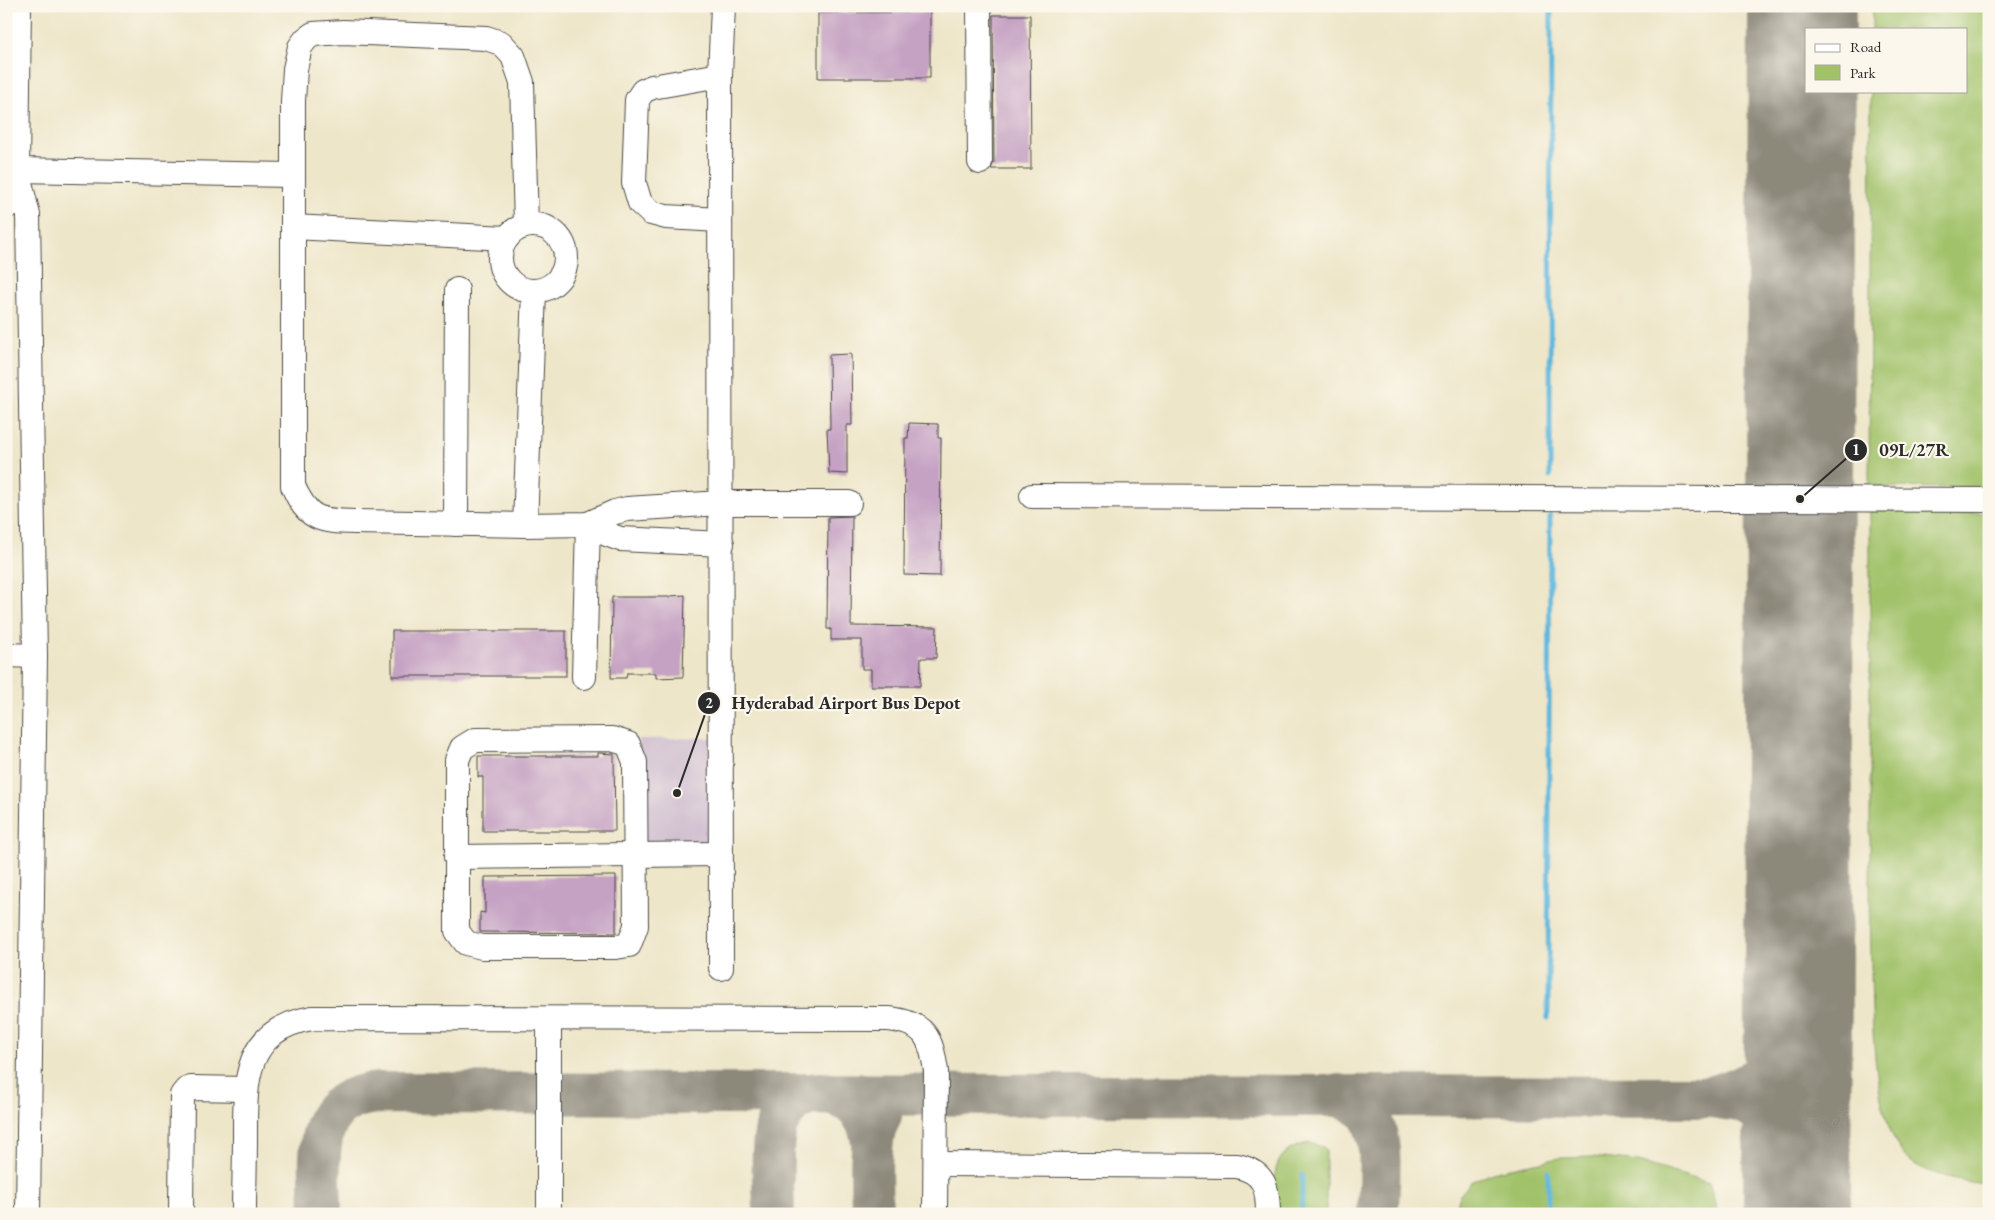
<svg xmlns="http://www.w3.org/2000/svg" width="1995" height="1220" font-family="'EB Garamond',serif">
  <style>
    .industrial { fill: #cfbdcf }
    .green { fill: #a2c26a; stroke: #66764a }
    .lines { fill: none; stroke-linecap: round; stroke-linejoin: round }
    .stream { stroke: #5eb7dc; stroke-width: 5 }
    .taxiway { stroke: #8c887a; stroke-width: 42 }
    .runway { stroke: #8c887a; stroke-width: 108 }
    .building { fill: #c5a1c3 }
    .minor-casing { stroke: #484743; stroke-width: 26 }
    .minor { stroke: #fff; stroke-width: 24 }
    .leader { fill: none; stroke: #2b2b2b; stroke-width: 2 }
    .callout-dot { fill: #2b2b2b; stroke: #fbf7ec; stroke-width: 2 }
    .mark-label { font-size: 15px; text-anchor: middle; font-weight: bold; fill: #fff }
    .callout-label { font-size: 18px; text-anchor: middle; font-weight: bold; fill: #2b2b2b; stroke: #fbf7ec; stroke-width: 4.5; stroke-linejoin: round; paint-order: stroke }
  </style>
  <rect width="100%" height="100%" fill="#fbf7ec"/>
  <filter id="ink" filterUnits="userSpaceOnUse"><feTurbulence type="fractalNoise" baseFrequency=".02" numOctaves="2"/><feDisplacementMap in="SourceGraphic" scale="10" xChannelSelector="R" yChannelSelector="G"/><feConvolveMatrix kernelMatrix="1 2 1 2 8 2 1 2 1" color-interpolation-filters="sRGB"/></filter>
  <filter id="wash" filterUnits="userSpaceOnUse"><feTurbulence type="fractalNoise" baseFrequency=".0096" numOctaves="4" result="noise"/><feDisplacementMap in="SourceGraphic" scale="20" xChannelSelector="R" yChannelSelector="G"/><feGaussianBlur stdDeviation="1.12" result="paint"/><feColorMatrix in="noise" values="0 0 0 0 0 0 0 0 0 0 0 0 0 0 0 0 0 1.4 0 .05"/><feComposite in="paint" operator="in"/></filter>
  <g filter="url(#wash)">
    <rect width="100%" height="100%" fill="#eee6c9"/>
    <!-- industrial -->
    <polygon class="industrial" points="716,738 716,848 639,847 638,739"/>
    <!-- green -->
    <g class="green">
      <polygon points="1872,6 1989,6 1989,488 1869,487 1871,91 1966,91 1966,29 1872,29"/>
      <path d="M1870 510 1989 513V1185C1964 1181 1917 1174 1902 1153 1871 1108 1872 1014 1871 961 1870 912 1870 862 1870 813 1870 712 1870 611 1870 510Z"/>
      <path d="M1309 1143 1323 1147 1326 1151V1214H1275C1275 1179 1267 1151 1309 1143Z"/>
      <polygon points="1593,1157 1639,1162 1709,1183 1719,1214 1455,1214 1460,1195 1471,1182 1492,1172 1559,1158"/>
    </g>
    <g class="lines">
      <!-- stream -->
      <g class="stream">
        <polyline points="1550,477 1551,6"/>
        <polyline points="1548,1018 1550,516"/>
        <polyline points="1302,1214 1302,1175"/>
        <polyline points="1548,1214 1548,1172"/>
      </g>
      <!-- taxiway -->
      <g class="taxiway">
        <path d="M1339 1095C1348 1100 1359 1104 1366 1111 1386 1135 1378 1184 1378 1214"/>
        <path d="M1711 1097C1759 1083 1778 1068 1798 1022"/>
        <path d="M321 1214C321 1160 306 1098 379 1093L1711 1097 1739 1101 1763 1112 1781 1126 1797 1147 1810 1184 1821 1204 1830 1214"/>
        <path d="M774 1214C774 1190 769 1143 778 1123 801 1073 867 1090 872 1143"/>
        <path d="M872 1214C872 1187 867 1138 881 1116"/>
      </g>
      <!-- runway -->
      <polyline class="runway" points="1797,1214 1802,6"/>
    </g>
    <g id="blocks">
      <!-- building -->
      <g class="building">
        <polygon points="930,12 930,78 818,78 818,13"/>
        <polygon points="993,15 1030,15 1031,169 991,169 994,162"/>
        <polygon points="851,354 852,425 847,425 847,474 829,473 827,429 830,429 829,355"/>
        <polygon points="909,423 938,424 938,438 941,438 940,576 904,575 905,438 908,438"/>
        <polygon points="852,516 851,626 937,627 936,658 921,658 920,686 871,686 871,669 862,669 862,640 831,640 831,629 827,629 828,517"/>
        <polygon points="685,595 683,677 656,678 656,673 627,673 626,678 611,678 612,597 670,597 670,596"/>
        <rect x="392" y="631" width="174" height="45"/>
        <polygon points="598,753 614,754 615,831 483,831 483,777 478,777 478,756 598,756"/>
        <polygon points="616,876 616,933 480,932 480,912 485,913 485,877"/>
      </g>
    </g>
  </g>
  <g filter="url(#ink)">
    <use href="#blocks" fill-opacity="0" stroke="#484743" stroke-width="1"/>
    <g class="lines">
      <!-- minor casing -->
      <g class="minor-casing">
        <g id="minor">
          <polyline points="979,6 980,162"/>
          <polyline points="720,75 652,87 643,91 637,100 634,183 640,203 651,213 666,217 720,220"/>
          <polyline points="17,170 28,215 35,656 28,1214"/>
          <polyline points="17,170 293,175"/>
          <polyline points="6,207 17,170 19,6"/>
          <path d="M526 225 522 82 513 56 501 43 486 38 343 32 313 34 306 39 300 47 295 69 293 101V486C308 520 319 521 355 522L525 525 588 524 615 512 627 509 721 503H849"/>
          <circle cx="533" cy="258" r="33"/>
          <polyline points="293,227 507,238"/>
          <polyline points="1032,496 1989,500"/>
          <polyline points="456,524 457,290"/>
          <polyline points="588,524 604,533 620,539 722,544"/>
          <polyline points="525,525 534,291"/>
          <polyline points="6,655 35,656"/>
          <polyline points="584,677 588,524"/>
          <polygon points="612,739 628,744 635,762 636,926 629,945 616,947 482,947 466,943 457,931 457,760 462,748 475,740"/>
          <polyline points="456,857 720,854"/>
          <polyline points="721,968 720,75 723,6"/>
          <polyline points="549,1019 549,1214"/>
          <path d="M936 1164 1237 1166C1265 1172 1268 1188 1268 1214"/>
          <polyline points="181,1214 182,1095 186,1090 191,1088 246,1089"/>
          <path d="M244 1214C244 1188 245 1162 245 1137 245 1080 244 1030 312 1018L889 1019C925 1023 931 1037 936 1071L935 1214"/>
        </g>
      </g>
      <!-- minor -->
      <use href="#minor" class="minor"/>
    </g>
  </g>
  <!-- callouts -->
  <path class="leader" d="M1800 499L1856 450M677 793L709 703"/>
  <g class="callout-dot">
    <circle cx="1800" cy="499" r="5"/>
    <circle cx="677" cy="793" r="5"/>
    <circle cx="1856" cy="450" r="12"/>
    <circle cx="709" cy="703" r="12"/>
  </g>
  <g class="mark-label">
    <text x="1856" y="455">1</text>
    <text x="709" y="708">2</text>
  </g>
  <g class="callout-label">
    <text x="1914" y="456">09L/27R</text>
    <text x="846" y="709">Hyderabad Airport Bus Depot</text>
  </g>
  <!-- margin -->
  <rect width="1995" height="1220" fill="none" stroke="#fbf7ec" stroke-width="25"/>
  <!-- legend -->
  <rect x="1805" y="28" width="162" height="65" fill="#fbf7ec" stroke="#a8a59f"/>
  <rect x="1815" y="44" width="25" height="8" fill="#ffffff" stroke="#a8a59f"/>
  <text x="1850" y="52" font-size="15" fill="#2b2b2b">Road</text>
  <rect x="1815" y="65" width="25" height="15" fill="#a2c26a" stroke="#a8a59f"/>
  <text x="1850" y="78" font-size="15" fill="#2b2b2b">Park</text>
</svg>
